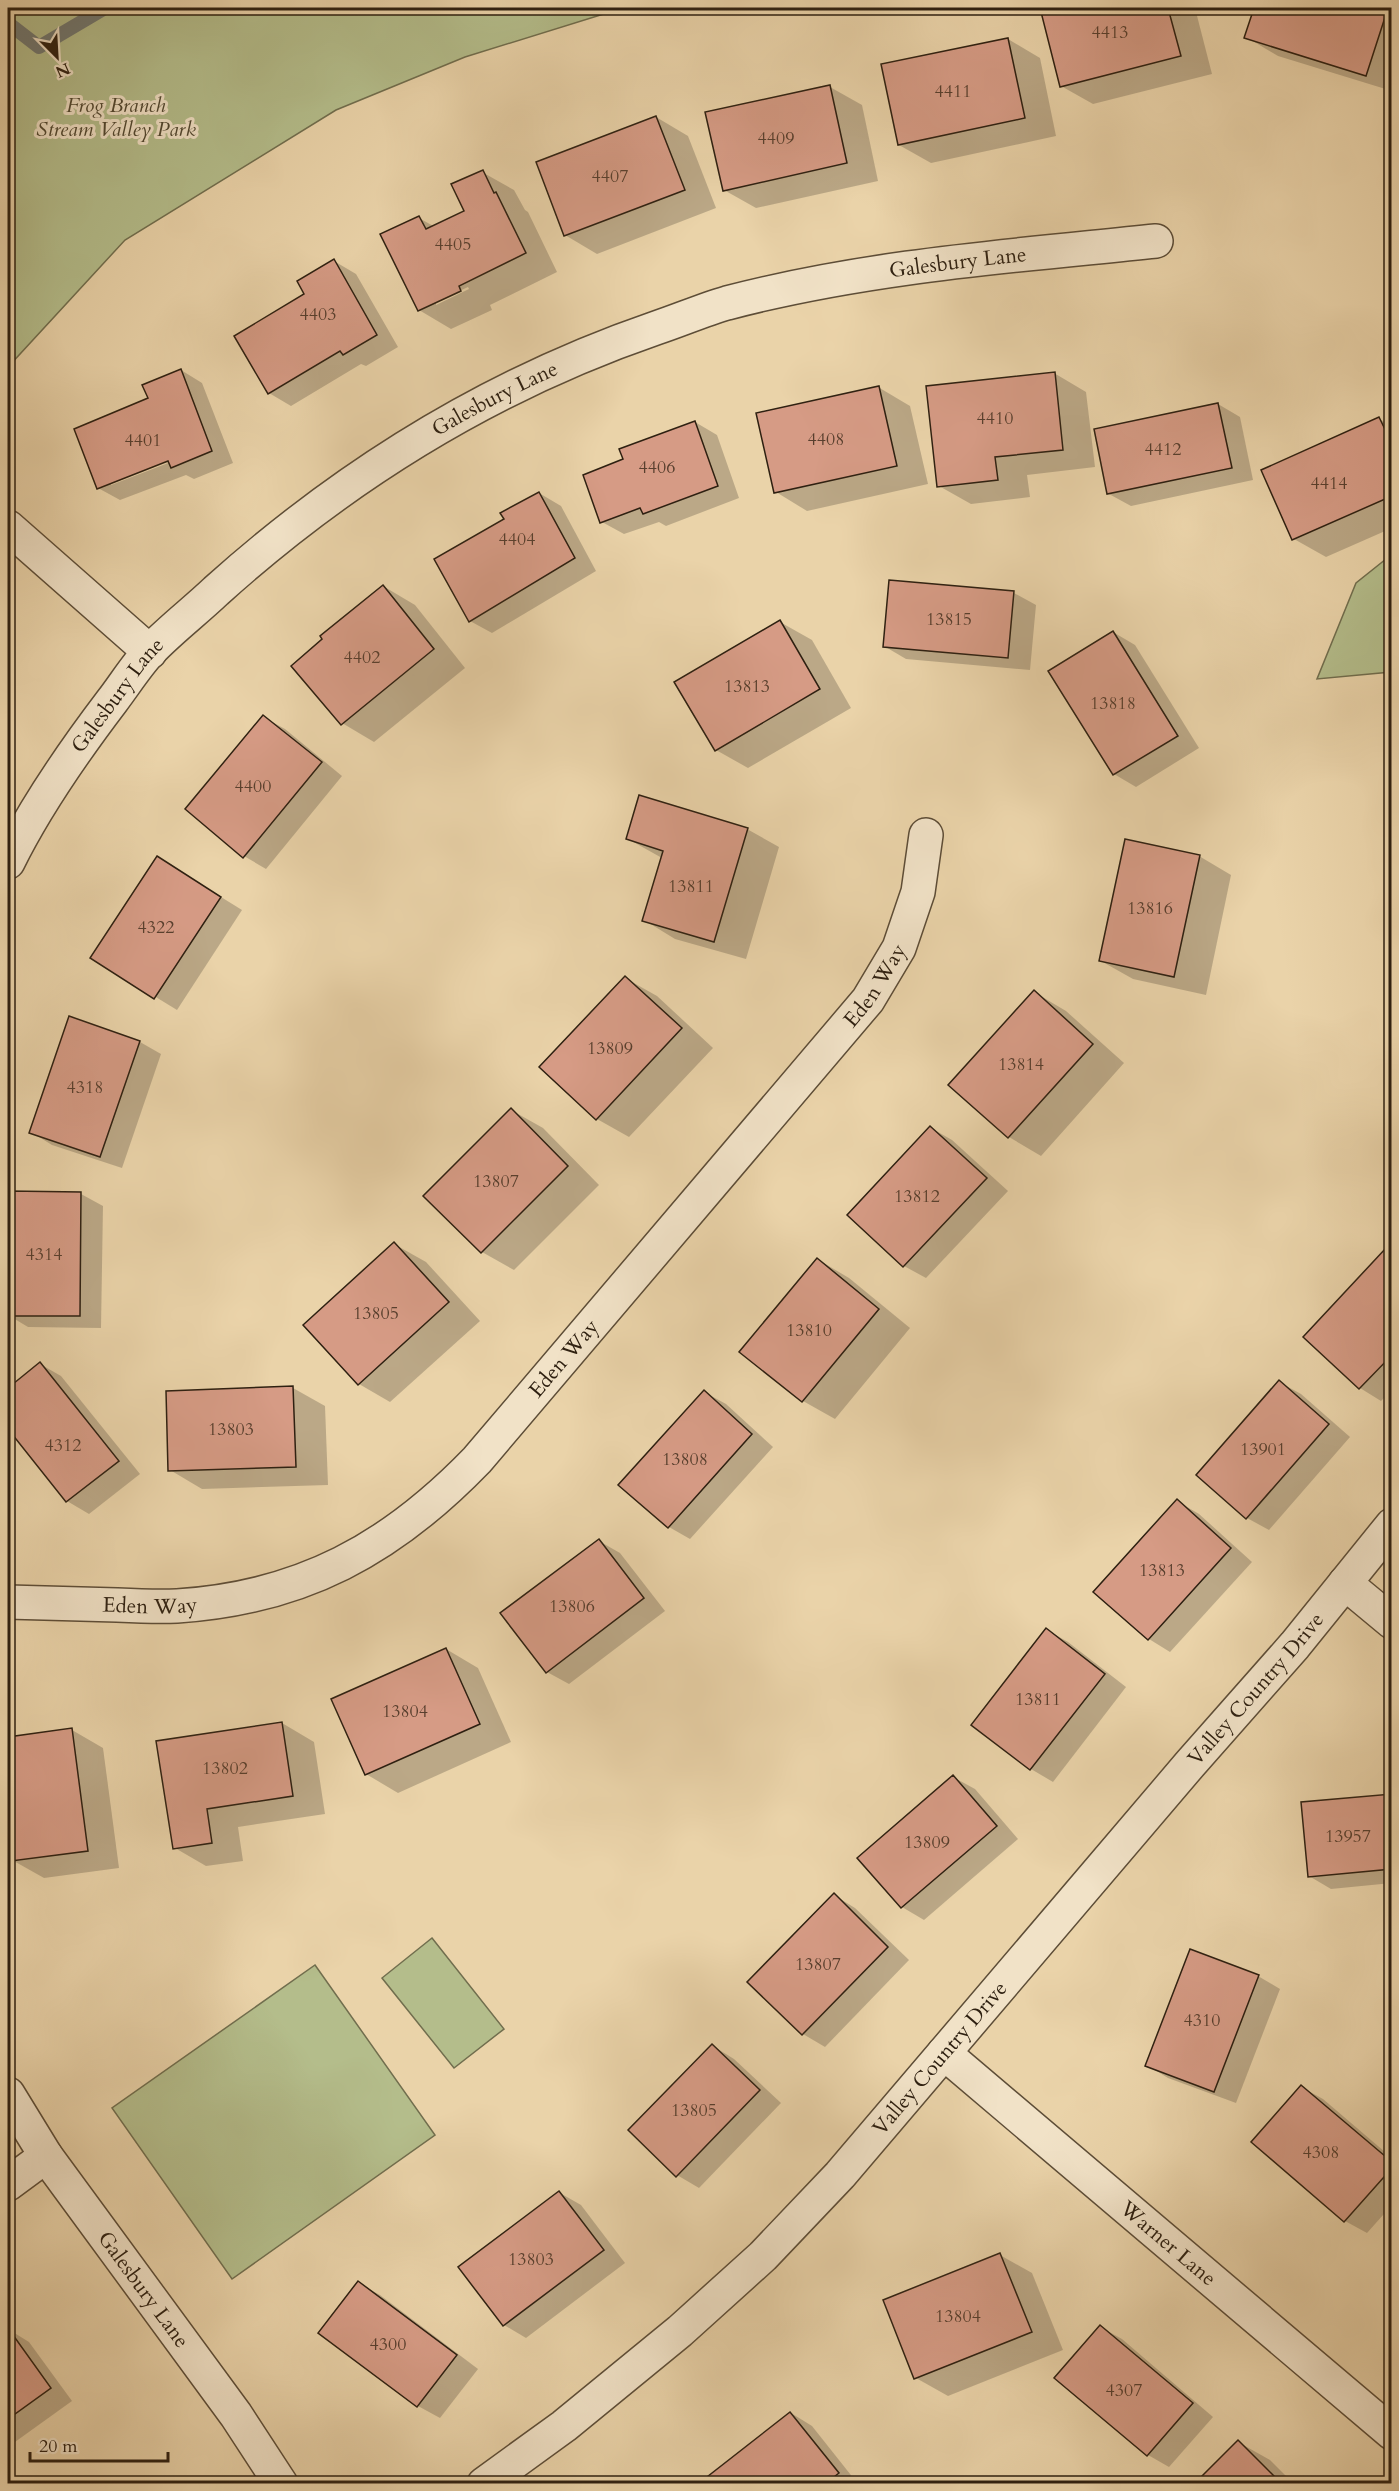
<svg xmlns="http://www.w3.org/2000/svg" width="1399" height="2491" font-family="Cardo,serif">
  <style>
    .green { fill: #b4bd8b; stroke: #716e4e; stroke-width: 1.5 }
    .shadow { fill: #0003; fill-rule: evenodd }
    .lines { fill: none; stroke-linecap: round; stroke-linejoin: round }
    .stream { stroke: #717973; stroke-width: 14 }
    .building { fill: #d69b85; stroke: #2e2011; stroke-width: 1.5 }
    .minor-casing { stroke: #5d4d37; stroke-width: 36 }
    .minor { stroke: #f1e2c7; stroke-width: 33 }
    .labels { text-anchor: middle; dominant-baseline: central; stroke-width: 6; stroke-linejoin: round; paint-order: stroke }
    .number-label { font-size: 18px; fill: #583f2e }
    .park-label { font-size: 21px; font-style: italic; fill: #504730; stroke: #f1e2c7 }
    .street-label { font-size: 21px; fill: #2e2011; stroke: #f1e2c7 }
  </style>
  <rect width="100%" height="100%" fill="#ead3a9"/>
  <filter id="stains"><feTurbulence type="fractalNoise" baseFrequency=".00333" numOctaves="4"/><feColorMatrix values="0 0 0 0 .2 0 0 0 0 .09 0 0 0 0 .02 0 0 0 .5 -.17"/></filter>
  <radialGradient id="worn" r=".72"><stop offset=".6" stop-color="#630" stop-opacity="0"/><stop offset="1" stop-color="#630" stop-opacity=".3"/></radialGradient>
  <!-- green -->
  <g class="green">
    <polygon points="8,8 623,8 465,57 336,110 125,240 8,367"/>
    <polygon points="1391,555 1391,672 1317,679 1356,583"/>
    <polygon points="432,1938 504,2029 454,2068 382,1978"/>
    <polygon points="315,1965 435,2135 232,2279 112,2108"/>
  </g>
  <!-- shadow -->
  <g class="shadow">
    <polygon points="1041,8 1195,8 1212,74 1093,104 1061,86"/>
    <polygon points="1255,8 1392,8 1392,91 1278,56 1246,37"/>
    <polygon points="1008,39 1040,58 1056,136 931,163 899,145"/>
    <polygon points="830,87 862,105 878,181 756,208 724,190"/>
    <polygon points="656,117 688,136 716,208 597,254 565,235"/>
    <path d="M482 172 514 190 525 210 528 212 557 272 490 305 492 310 451 329 419 310V218L435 227 466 212ZM468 287 469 289 436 305V302Z"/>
    <polygon points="334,261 356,274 398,347 366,366 361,364 291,406 269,393 306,294"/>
    <path d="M181 370 202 383 233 463 194 479 186 475 120 500 98 488 150 399ZM175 457 176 460 111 485V482Z"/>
    <polygon points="1054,373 1086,392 1095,467 1027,475 1030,497 971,504 939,486"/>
    <polygon points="878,387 910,406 928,484 807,511 776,492"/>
    <polygon points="1218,404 1240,417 1253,480 1131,506 1109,494"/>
    <polygon points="1379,419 1392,426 1392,528 1326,557 1294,539"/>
    <polygon points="695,422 717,435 739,498 666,526 659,522 624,534 602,522 624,460"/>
    <polygon points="539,493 561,506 596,571 492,633 470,621 506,519"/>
    <polygon points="891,582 1014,593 1036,605 1030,670 906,659 884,646"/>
    <polygon points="383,586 415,605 465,668 374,742 342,723"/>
    <polygon points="780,622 812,640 851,708 748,768 716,750"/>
    <polygon points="1113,632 1135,645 1199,748 1136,787 1114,774"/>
    <polygon points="263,717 285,729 342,776 266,869 244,856"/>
    <polygon points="747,829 779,847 746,959 675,939 644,920 662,858 628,839"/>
    <polygon points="1199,856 1231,875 1206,995 1133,979 1101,961"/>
    <polygon points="158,858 242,910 177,1010 92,958"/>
    <polygon points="625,978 657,996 713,1048 629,1137 597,1119"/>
    <polygon points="1034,992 1066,1011 1124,1063 1041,1156 1009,1137"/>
    <polygon points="140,1042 161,1054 122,1168 52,1145 31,1132"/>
    <polygon points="511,1110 543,1128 599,1185 514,1270 482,1252 425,1196"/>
    <polygon points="931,1128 952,1140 1008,1191 926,1278 904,1266"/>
    <polygon points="9,1192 81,1194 103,1206 101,1328 28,1327 8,1315"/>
    <polygon points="394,1244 426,1262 480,1321 390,1402 359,1384"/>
    <polygon points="1392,1253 1392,1390 1381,1401 1360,1388"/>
    <polygon points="817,1259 849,1278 910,1328 835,1419 803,1401"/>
    <polygon points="40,1364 61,1376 140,1474 89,1514 67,1501 8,1426 8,1390"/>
    <polygon points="1279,1382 1301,1394 1350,1437 1269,1530 1247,1518 1198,1475"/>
    <polygon points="293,1388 325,1406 328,1485 202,1489 170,1470"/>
    <polygon points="704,1392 726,1404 773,1447 690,1539 669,1527"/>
    <polygon points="1177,1501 1199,1514 1252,1562 1170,1652 1149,1639"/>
    <polygon points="599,1541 620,1553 665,1611 569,1684 547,1672"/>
    <polygon points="1047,1630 1068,1642 1126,1687 1053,1782 1031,1769 973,1725"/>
    <polygon points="446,1649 478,1668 511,1742 398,1793 366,1774"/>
    <polygon points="282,1723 314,1742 325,1814 238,1827 243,1861 206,1866 175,1848 158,1742"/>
    <polygon points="72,1730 103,1748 119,1868 44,1878 12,1860 8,1826 8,1738"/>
    <polygon points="953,1777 975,1789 1018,1839 924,1920 902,1907 859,1858"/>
    <polygon points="1392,1796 1392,1883 1331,1889 1309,1876"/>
    <polygon points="834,1895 855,1908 909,1960 825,2047 803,2034"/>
    <polygon points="1258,1976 1280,1989 1236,2103 1168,2078 1147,2065"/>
    <polygon points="713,2046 734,2059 781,2103 699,2188 677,2175"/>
    <polygon points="1301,2087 1323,2099 1392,2158 1392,2205 1367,2233 1345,2221 1254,2142"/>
    <polygon points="560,2193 581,2205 625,2263 526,2338 504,2325 460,2267"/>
    <polygon points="1000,2255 1032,2273 1063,2350 948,2396 916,2378"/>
    <polygon points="358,2283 380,2295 478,2369 440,2418 418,2406 320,2333"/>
    <polygon points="1100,2327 1122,2339 1213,2417 1169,2467 1148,2455"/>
    <polygon points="8,2329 29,2342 72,2401 8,2447"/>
    <polygon points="791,2413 812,2426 858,2484 700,2484"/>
    <polygon points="1238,2442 1270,2460 1294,2484 1196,2484"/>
    <polygon points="141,2479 149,2484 133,2484"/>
  </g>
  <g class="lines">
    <!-- stream -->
    <polyline class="stream" points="8,23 39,47 105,8"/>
  </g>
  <!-- building -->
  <g class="building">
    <polygon points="1040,8 1168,8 1181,56 1060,87"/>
    <polygon points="1254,8 1388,8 1366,76 1244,38"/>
    <polygon points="1008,38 1025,118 898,145 881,64"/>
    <polygon points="830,85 847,163 723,191 705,112"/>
    <polygon points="656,116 685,190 564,236 536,162"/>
    <polygon points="483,170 494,193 496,192 526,253 459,286 461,291 418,311 380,234 419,216 426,229 464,211 451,184"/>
    <polygon points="334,259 377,335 343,355 340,351 268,394 234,336 304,294 297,281"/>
    <polygon points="181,369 212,451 171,468 168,461 97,489 74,429 148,398 142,385"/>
    <polygon points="1055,372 1063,450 995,457 998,480 937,487 926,386"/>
    <polygon points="879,386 897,466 774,493 756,413"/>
    <polygon points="1218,403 1232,468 1107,494 1094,429"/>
    <polygon points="1379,417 1392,444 1392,496 1292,540 1261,470"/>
    <polygon points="695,421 718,486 643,514 640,508 600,523 583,475 623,459 619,449"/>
    <polygon points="539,492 575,558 469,622 434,559 504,519 500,513"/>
    <polygon points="889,580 1014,591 1008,658 883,647"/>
    <polygon points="383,585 434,649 341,725 291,666 322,639 320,636"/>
    <polygon points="780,620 820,689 715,751 674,682"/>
    <polygon points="1113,631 1178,736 1113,775 1048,671"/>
    <polygon points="263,715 322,762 243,858 185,809"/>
    <polygon points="639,795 748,828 714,942 642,921 663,851 626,839"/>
    <polygon points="1125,839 1200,855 1174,977 1099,961"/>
    <polygon points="157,856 221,897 154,999 90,958"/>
    <polygon points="625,976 682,1028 596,1120 539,1067"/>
    <polygon points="1034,990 1093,1044 1008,1138 948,1085"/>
    <polygon points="69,1016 140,1041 100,1157 29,1133"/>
    <polygon points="511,1108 568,1166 481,1253 423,1196"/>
    <polygon points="930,1126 987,1178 903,1267 847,1215"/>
    <polygon points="8,1191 81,1192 80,1316 8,1316"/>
    <polygon points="394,1242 449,1302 358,1385 303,1325"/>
    <polygon points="1386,1248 1392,1253 1392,1355 1359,1389 1303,1337"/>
    <polygon points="817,1258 879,1309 802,1402 739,1352"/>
    <polygon points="40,1362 119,1461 66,1502 8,1429 8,1388"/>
    <polygon points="1279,1380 1329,1424 1246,1519 1196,1475"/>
    <polygon points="293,1386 296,1467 168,1471 166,1391"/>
    <polygon points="704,1390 752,1434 668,1528 618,1485"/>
    <polygon points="1177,1499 1231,1548 1148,1640 1093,1592"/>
    <polygon points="599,1539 644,1598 546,1673 500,1613"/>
    <polygon points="1046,1628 1105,1674 1030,1770 971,1725"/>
    <polygon points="446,1648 480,1724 365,1775 331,1699"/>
    <polygon points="282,1722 293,1796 207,1809 212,1843 173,1849 156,1741"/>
    <polygon points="72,1728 88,1851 11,1861 8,1837 8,1737"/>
    <polygon points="953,1775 997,1826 901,1908 857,1858"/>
    <polygon points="1392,1794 1392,1869 1308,1877 1301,1802"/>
    <polygon points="834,1893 888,1947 802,2035 747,1982"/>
    <polygon points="1190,1949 1259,1975 1214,2092 1145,2066"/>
    <polygon points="712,2044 760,2090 676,2177 628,2130"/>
    <polygon points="1301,2085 1392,2162 1392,2168 1344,2222 1251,2142"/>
    <polygon points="559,2191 604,2250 503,2326 458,2267"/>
    <polygon points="1000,2253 1032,2332 914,2379 883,2300"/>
    <polygon points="358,2281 457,2355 417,2407 318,2333"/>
    <polygon points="1100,2325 1193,2403 1147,2456 1054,2378"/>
    <polygon points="8,2328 51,2388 8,2419"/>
    <polygon points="790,2412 839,2473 825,2484 698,2484"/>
    <polygon points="1238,2440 1282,2484 1194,2484"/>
  </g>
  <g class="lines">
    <!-- minor casing -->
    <g class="minor-casing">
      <g id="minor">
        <polyline points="8,527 150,652"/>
        <path id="s1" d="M8 862C36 805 74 751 112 701 125 684 136 666 150 651 170 630 195 611 216 591 346 474 490 385 656 328 680 320 703 310 727 303 868 266 1012 256 1156 241"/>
        <polyline points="1345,1583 1392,1622"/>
        <path id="s2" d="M8 1602C44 1603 81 1604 117 1605 137 1606 157 1607 177 1606 302 1598 391 1549 477 1460L868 1000 899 948 918 892 926 835"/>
        <path id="s3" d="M944 2053 1392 2433"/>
        <path id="s4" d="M8 2094 46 2156 236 2415 281 2484"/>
        <polyline points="8,2184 46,2156"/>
        <path id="s5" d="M484 2484 564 2426 680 2331 763 2256 840 2175 1190 1764 1295 1645 1392 1525"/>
      </g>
    </g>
    <!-- minor -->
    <use href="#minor" class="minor"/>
  </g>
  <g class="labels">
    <!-- number labels -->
    <g class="number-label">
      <text x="1110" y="32">4413</text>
      <text x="953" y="91">4411</text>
      <text x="776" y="138">4409</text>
      <text x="610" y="176">4407</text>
      <text x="453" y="244">4405</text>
      <text x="318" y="314">4403</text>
      <text x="995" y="418">4410</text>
      <text x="826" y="439">4408</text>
      <text x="143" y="440">4401</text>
      <text x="1163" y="449">4412</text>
      <text x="657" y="467">4406</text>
      <text x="1329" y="483">4414</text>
      <text x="517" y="539">4404</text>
      <text x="949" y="619">13815</text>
      <text x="362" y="657">4402</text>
      <text x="747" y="686">13813</text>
      <text x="1113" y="703">13818</text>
      <text x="253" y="786">4400</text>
      <text x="691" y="886">13811</text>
      <text x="1150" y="908">13816</text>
      <text x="156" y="927">4322</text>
      <text x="610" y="1048">13809</text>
      <text x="1021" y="1064">13814</text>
      <text x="85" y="1087">4318</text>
      <text x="496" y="1181">13807</text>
      <text x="917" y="1196">13812</text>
      <text x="44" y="1254">4314</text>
      <text x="376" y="1313">13805</text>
      <text x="809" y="1330">13810</text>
      <text x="231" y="1429">13803</text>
      <text x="63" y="1445">4312</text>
      <text x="1263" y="1449">13901</text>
      <text x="685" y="1459">13808</text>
      <text x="1162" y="1570">13813</text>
      <text x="572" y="1606">13806</text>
      <text x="1038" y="1699">13811</text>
      <text x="405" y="1711">13804</text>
      <text x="225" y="1768">13802</text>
      <text x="1348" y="1836">13957</text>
      <text x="927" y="1842">13809</text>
      <text x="818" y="1964">13807</text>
      <text x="1202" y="2020">4310</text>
      <text x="694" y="2110">13805</text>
      <text x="1321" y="2152">4308</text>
      <text x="531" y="2259">13803</text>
      <text x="958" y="2316">13804</text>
      <text x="388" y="2344">4300</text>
      <text x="1124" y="2390">4307</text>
    </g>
    <!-- park labels -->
    <g class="park-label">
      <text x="116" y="105">Frog Branch<tspan x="116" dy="24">Stream Valley Park</tspan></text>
    </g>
    <!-- street labels -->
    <g class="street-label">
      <text stroke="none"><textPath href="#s1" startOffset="1170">Galesbury Lane</textPath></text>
      <text stroke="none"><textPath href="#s1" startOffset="684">Galesbury Lane</textPath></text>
      <text stroke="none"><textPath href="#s1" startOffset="200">Galesbury Lane</textPath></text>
      <text stroke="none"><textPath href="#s2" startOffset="1131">Eden Way</textPath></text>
      <text stroke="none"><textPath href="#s2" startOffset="645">Eden Way</textPath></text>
      <text stroke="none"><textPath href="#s2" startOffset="142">Eden Way</textPath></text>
      <text stroke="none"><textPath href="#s5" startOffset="1112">Valley Country Drive</textPath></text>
      <text stroke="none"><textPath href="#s5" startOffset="626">Valley Country Drive</textPath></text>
      <text stroke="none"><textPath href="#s3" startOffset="294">Warner Lane</textPath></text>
      <text stroke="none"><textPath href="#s4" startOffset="238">Galesbury Lane</textPath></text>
    </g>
  </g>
  <!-- margin -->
  <rect width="1399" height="2491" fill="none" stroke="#ead3a9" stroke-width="30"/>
  <rect x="9" y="9" width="1381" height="2473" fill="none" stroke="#2e2011" stroke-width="3"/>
  <rect x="15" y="15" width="1369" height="2461" fill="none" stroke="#2e2011" stroke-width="1.5"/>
  <!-- north arrow -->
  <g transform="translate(57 57) rotate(156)" stroke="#f1e2c7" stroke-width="4.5" paint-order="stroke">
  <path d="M0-4.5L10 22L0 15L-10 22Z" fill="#2e2011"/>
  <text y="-9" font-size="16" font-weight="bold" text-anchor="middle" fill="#2e2011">N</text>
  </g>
  <!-- scale -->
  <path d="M30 2452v9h138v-9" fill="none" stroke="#2e2011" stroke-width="3"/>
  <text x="39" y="2452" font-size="18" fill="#2e2011" stroke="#f1e2c7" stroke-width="4.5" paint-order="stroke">20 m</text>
  <rect width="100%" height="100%" filter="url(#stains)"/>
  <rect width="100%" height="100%" fill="url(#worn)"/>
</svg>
